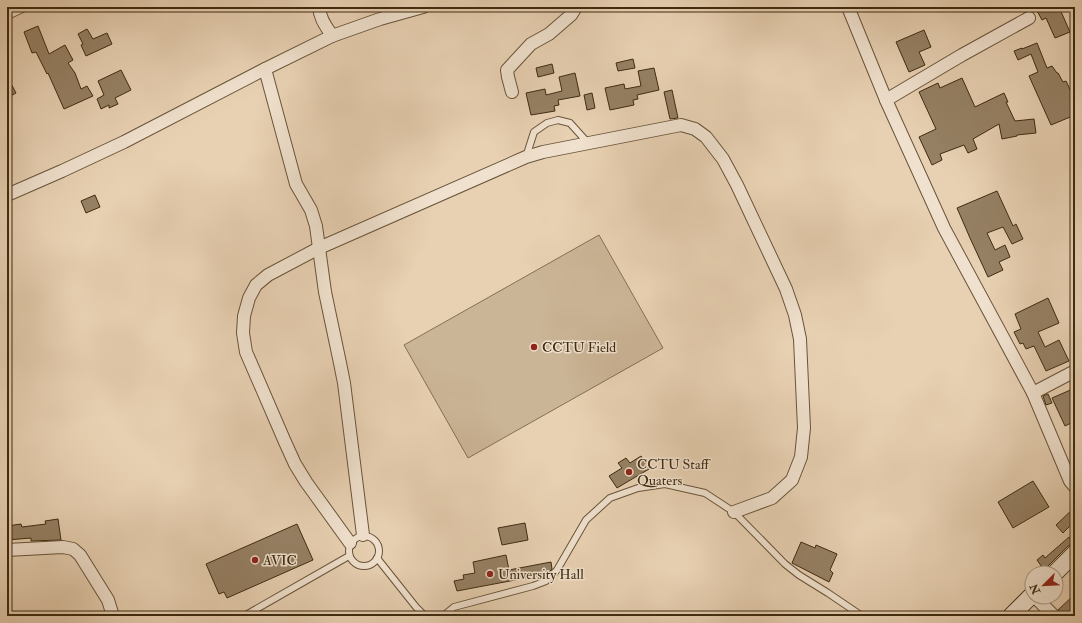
<svg xmlns="http://www.w3.org/2000/svg" width="1082" height="623" font-family="'IM FELL Double Pica',serif">
  <style>
    .green { fill: #cbb597; stroke: #847054 }
    .building { fill: #968165; stroke: #3e2b11 }
    .lines { fill: none; stroke-linecap: round; stroke-linejoin: round }
    .lane-casing { stroke: #68543a; stroke-width: 8 }
    .street-casing { stroke: #68543a; stroke-width: 14 }
    .secondary-casing { stroke: #3e2b11; stroke-width: 18 }
    .lane { stroke: #f0e1ce; stroke-width: 6 }
    .street { stroke: #f0e1ce; stroke-width: 12 }
    .secondary { stroke: #f0e1ce; stroke-width: 16 }
    .poi-dot { fill: #8f2418; stroke: #f0e1ce; stroke-width: 1.5 }
    .labels { text-anchor: middle; dominant-baseline: central; stroke-width: 3; stroke-linejoin: round; paint-order: stroke }
    .poi-label { font-size: 14px; fill: #3e2b11; stroke: #f0e1ce; text-anchor: start }
  </style>
  <rect width="100%" height="100%" fill="#e8d1b3"/>
  <filter id="stains"><feTurbulence type="fractalNoise" baseFrequency=".005" numOctaves="4"/><feColorMatrix values="0 0 0 0 .2 0 0 0 0 .09 0 0 0 0 .02 0 0 0 .5 -.17"/></filter>
  <radialGradient id="worn" r=".72"><stop offset=".6" stop-color="#630" stop-opacity="0"/><stop offset="1" stop-color="#630" stop-opacity=".3"/></radialGradient>
  <!-- green -->
  <polygon class="green" points="599,235 663,348 468,458 404,345"/>
  <!-- building -->
  <g class="building">
    <polygon points="1035,7 1059,7 1070,32 1055,38 1046,18 1042,20"/>
    <polygon points="38,26 49,54 65,45 73,60 68,63 75,73 81,89 87,86 93,96 64,109 48,73 47,74 36,52 32,53 24,32"/>
    <polygon points="87,29 93,39 107,33 112,44 86,56 81,45 83,44 78,34"/>
    <polygon points="924,30 931,47 919,52 925,65 909,72 896,42"/>
    <polygon points="1037,43 1047,68 1052,66 1057,73 1058,73 1063,82 1066,81 1075,100 1075,115 1051,125 1029,76 1038,72 1031,54 1018,60 1014,51 1022,48 1022,49"/>
    <polygon points="633,59 635,68 618,71 616,63"/>
    <polygon points="552,64 554,73 538,77 536,68"/>
    <polygon points="654,68 659,90 637,95 638,99 633,100 634,105 610,110 605,88 624,84 625,89 641,86 638,71"/>
    <polygon points="121,70 131,90 115,98 118,104 109,108 109,105 101,109 97,99 104,95 98,81"/>
    <polygon points="575,73 580,96 558,100 559,105 554,106 555,111 531,115 526,93 545,89 546,95 562,91 559,77"/>
    <polygon points="7,76 16,93 7,98"/>
    <polygon points="962,78 975,107 1004,93 1008,102 1006,102 1015,121 1034,119 1036,133 1017,135 1017,136 1002,139 999,124 973,139 977,149 968,153 964,145 940,154 942,160 932,165 919,137 936,129 919,92 938,83 940,88"/>
    <polygon points="672,90 678,118 670,119 664,92"/>
    <polygon points="592,93 595,108 587,110 584,95"/>
    <polygon points="997,191 1013,226 1016,224 1023,239 1012,244 1003,227 987,233 995,250 1005,245 1010,257 999,262 1003,270 988,277 970,238 957,208"/>
    <polygon points="95,195 100,207 86,213 81,201"/>
    <polygon points="1048,298 1059,323 1038,332 1045,347 1059,340 1069,361 1046,371 1034,346 1026,349 1023,343 1020,344 1014,332 1021,329 1015,314"/>
    <polygon points="1075,388 1075,421 1065,426 1052,398"/>
    <polygon points="1048,394 1052,403 1046,405 1043,396"/>
    <polygon points="641,456 649,469 617,488 609,476 622,468 618,463 626,458 630,463"/>
    <polygon points="1033,481 1049,507 1013,528 998,502"/>
    <polygon points="1075,507 1075,521 1063,533 1056,525"/>
    <polygon points="58,519 61,540 31,541 31,538 7,540 7,526 21,524 22,527 46,524 45,521"/>
    <polygon points="525,523 528,540 502,545 498,528"/>
    <polygon points="297,524 313,560 227,598 224,592 219,594 206,564"/>
    <polygon points="1069,537 1075,544 1072,544 1068,546 1044,570 1037,560 1043,555 1045,558"/>
    <polygon points="801,542 815,548 816,545 837,554 830,570 833,573 829,582 792,563"/>
    <polygon points="506,555 509,570 551,562 552,569 547,574 457,591 454,581 464,579 463,575 475,573 473,562"/>
    <polygon points="1075,594 1075,616 1061,616 1061,614 1058,610"/>
  </g>
  <g class="lines">
    <!-- lane casing -->
    <g class="lane-casing">
      <g id="lane">
        <polyline points="526,157 534,132 547,123 558,120 570,123 588,143"/>
        <circle cx="364" cy="551" r="15"/>
        <polyline points="377,558 416,607 425,616"/>
        <polyline points="244,616 349,556"/>
        <polyline points="443,616 454,607 533,586 546,581 557,570 586,520 610,498 638,488 665,484 705,493 734,512 785,564 799,575 828,593 862,616"/>
      </g>
    </g>
    <!-- street casing -->
    <g class="street-casing">
      <g id="street">
        <path d="M319 7C320 19 326 26 332 36"/>
        <polyline points="848,7 886,100 944,228 1033,393 1070,481 1075,487"/>
        <polyline points="7,13 20,7"/>
        <polyline points="265,69 296,184 311,210 316,226 325,292 340,363 344,383 363,535"/>
        <polyline points="512,92 508,77 507,70 531,44 549,34 571,15 576,7"/>
        <polyline points="886,100 962,55 1029,18"/>
        <polyline points="7,195 62,171 124,142 265,69 332,36 380,19 423,7"/>
        <polyline points="1033,393 1075,371"/>
        <polyline points="350,543 306,482 295,464 285,442 246,352 243,333 244,316 249,298 256,285 268,275 319,248 526,157 543,152 681,125 695,129 706,137 723,159 737,185 786,289 795,315 800,339 804,428 801,457 792,480 772,498 734,512"/>
        <polyline points="7,550 63,547 73,549 80,555 108,600 113,616"/>
        <polyline points="1035,597 1054,616"/>
      </g>
    </g>
    <!-- secondary casing -->
    <g class="secondary-casing">
      <g id="secondary">
        <polyline points="1055,573 1075,553"/>
        <polyline points="1011,616 1032,595"/>
      </g>
    </g>
    <!-- lane -->
    <use href="#lane" class="lane"/>
    <!-- street -->
    <use href="#street" class="street"/>
    <!-- secondary -->
    <use href="#secondary" class="secondary"/>
  </g>
  <!-- markers -->
  <g class="poi-dot">
    <circle cx="534" cy="347" r="4"/>
    <circle cx="629" cy="472" r="4"/>
    <circle cx="255" cy="560" r="4"/>
    <circle cx="490" cy="574" r="4"/>
  </g>
  <g class="labels">
    <!-- poi labels -->
    <g class="poi-label">
      <text x="542" y="347">CCTU Field</text>
      <text x="637" y="464">CCTU Staff<tspan x="637" dy="16">Quaters</tspan></text>
      <text x="263" y="560">AVIC</text>
      <text x="498" y="574">University Hall</text>
    </g>
  </g>
  <!-- margin -->
  <rect width="1082" height="623" fill="none" stroke="#e8d1b3" stroke-width="24"/>
  <rect x="8" y="8" width="1066" height="607" fill="none" stroke="#3e2b11" stroke-width="2"/>
  <rect x="12" y="12" width="1058" height="599" fill="none" stroke="#3e2b11"/>
  <!-- north arrow -->
  <g transform="translate(1044 585) rotate(246)"><circle r="19" fill="#f0e1ce" stroke="#a99882"/>
  <path d="M0-3L7 15L0 10L-7 15Z" fill="#8f2418"/>
  <text y="-6" font-size="11" font-weight="bold" text-anchor="middle" fill="#3e2b11">N</text>
  </g>
  <rect width="100%" height="100%" filter="url(#stains)"/>
  <rect width="100%" height="100%" fill="url(#worn)"/>
</svg>
